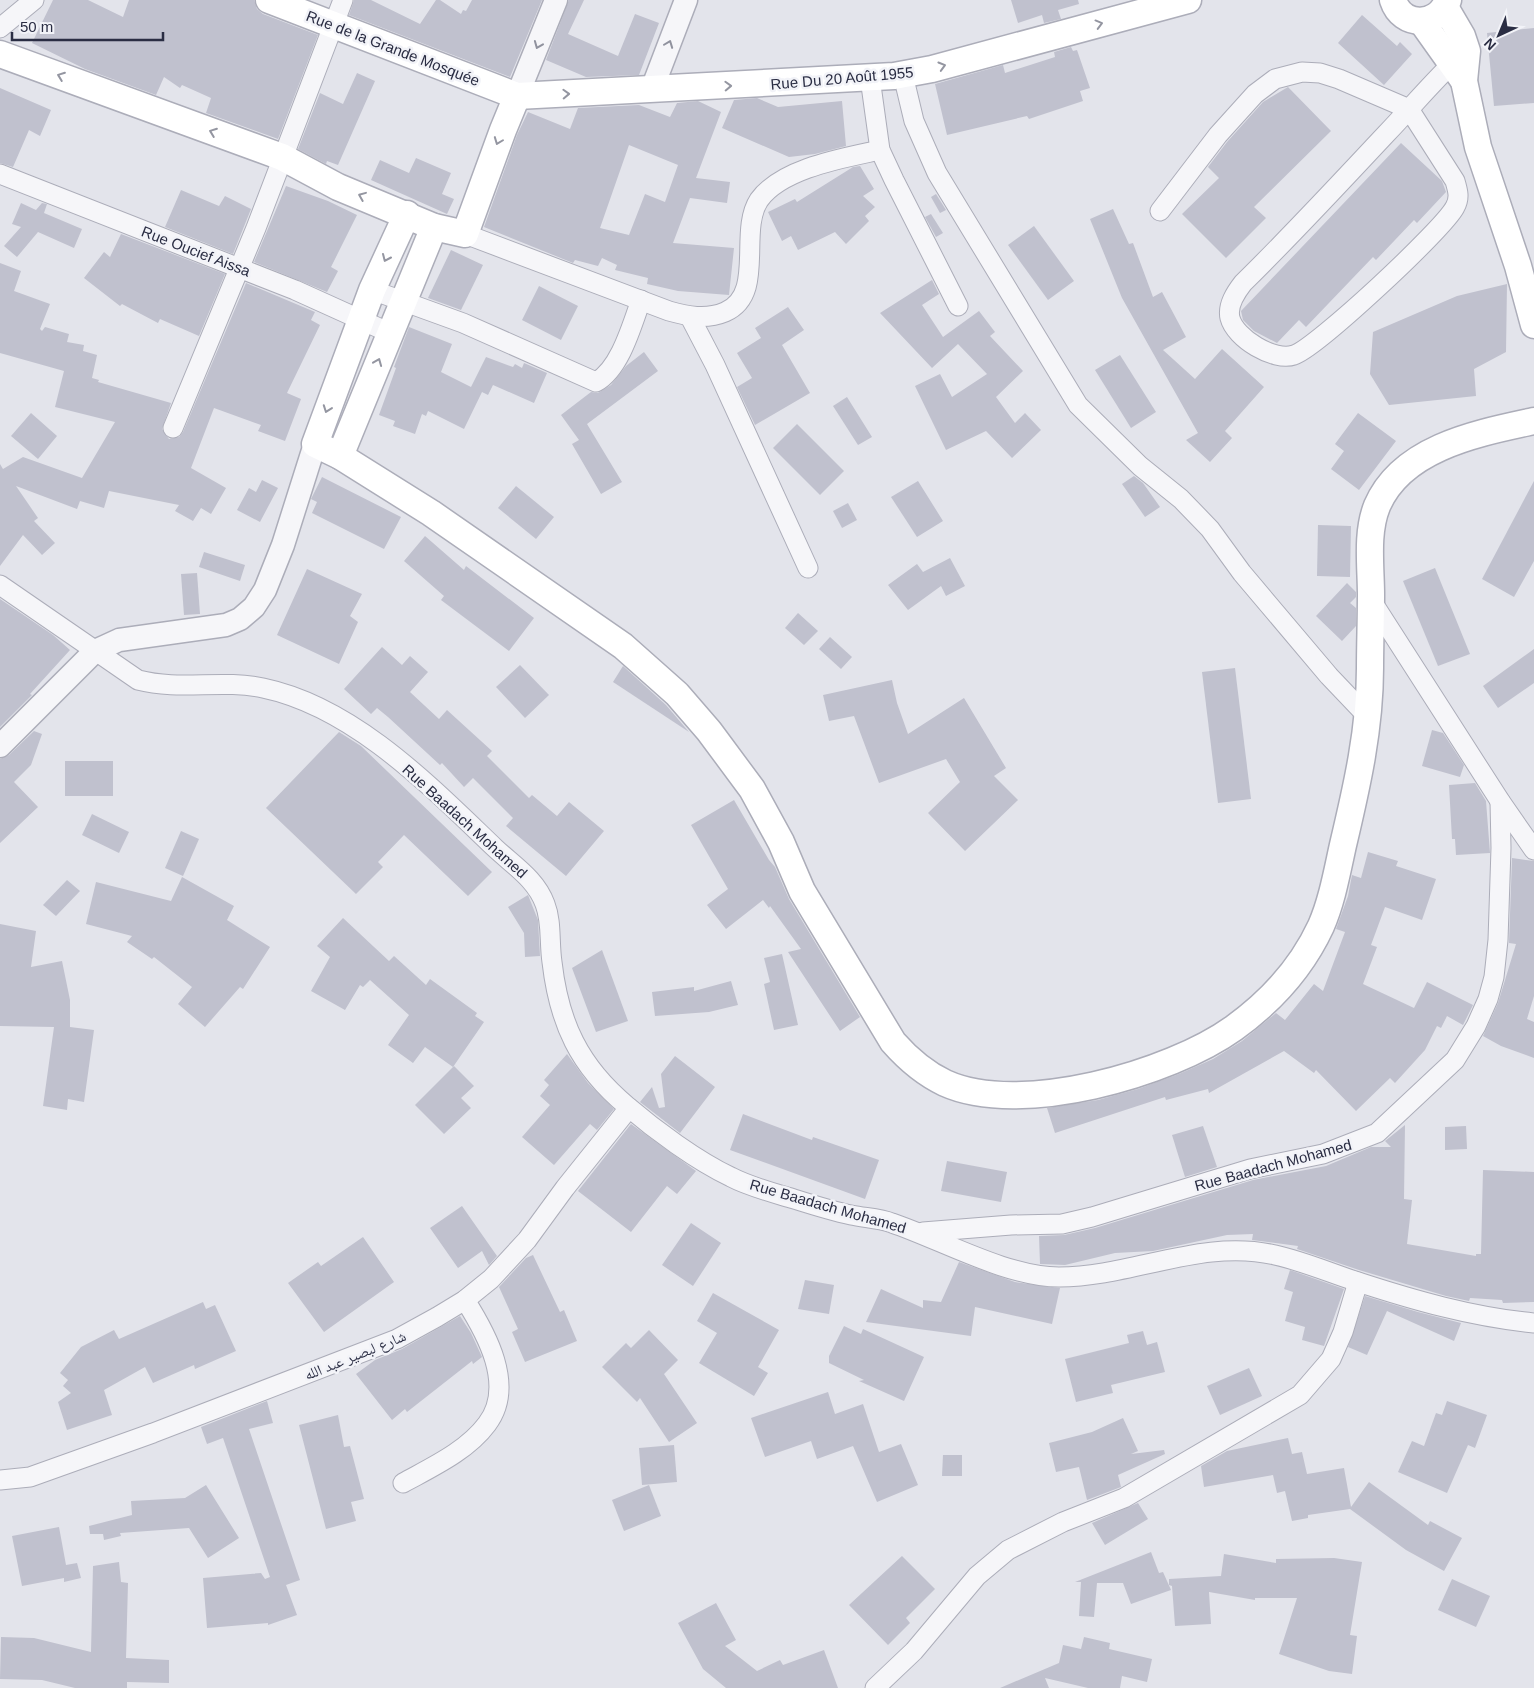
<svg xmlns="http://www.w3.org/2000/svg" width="1534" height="1688" font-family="Arial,'Noto Naskh Arabic',sans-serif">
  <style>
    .building { fill: #c0c1ce; fill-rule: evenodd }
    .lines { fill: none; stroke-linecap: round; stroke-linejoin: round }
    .minor-casing { stroke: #acadb9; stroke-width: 21 }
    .tertiary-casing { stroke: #acadb9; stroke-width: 25 }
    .secondary-casing { stroke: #acadb9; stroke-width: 29 }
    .minor { stroke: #f6f6f9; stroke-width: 19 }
    .tertiary { stroke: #f6f6f9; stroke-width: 22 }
    .secondary { stroke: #fff; stroke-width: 26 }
    .oneway { stroke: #9496a1 }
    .oneway2 { stroke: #90929e }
    .labels { text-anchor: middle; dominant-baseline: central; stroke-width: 5; stroke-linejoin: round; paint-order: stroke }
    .street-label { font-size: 15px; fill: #2a2d43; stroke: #f2f3f8 }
  </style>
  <rect width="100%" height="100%" fill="#e3e4eb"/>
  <!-- building -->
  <g class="building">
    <polygon points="53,0 88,0 123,17 129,0 254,0 257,9 263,14 318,35 278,139 206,113 211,98 182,85 180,88 164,77 156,95 85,69 32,43"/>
    <polygon points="354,0 371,0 420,24 436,0 440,0 461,14 463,10 466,11 472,0 542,0 510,77 349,15"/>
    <polygon points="569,0 584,0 568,34 618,56 635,14 659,23 639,75 586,77 546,60"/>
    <polygon points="1011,0 1078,0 1079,4 1058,10 1061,19 1044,23 1042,15 1018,23"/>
    <polygon points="1362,15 1397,46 1400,42 1412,54 1384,85 1338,43"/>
    <polygon points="1534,28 1534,103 1494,106 1487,33"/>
    <polygon points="1071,47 1073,51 1077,50 1090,88 1080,91 1083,101 1029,119 1027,116 947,135 935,84 1003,65 1005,73 1055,57 1054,52"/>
    <polygon points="357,73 375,81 338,165 327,161 326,164 298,149 320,93 343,104"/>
    <polygon points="1288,87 1331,131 1254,207 1266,218 1226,258 1182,214 1219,178 1208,167 1227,142 1263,102"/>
    <polygon points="0,88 51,110 40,136 29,130 13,167 0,163"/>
    <polygon points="757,98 778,107 842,101 846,146 815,154 789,157 722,128 734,100"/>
    <path d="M698 101 721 112 696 178 730 182 727 203 690 198 673 243 734 248 729 295 678 291 647 284 648 278 615 270 617 265 602 258 598 266 575 260 573 263 484 227 517 135 528 112 570 129 578 108 639 105 670 117 677 103ZM629 145 678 165 665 202 645 194 629 235 600 228Z"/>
    <polygon points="1401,143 1442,181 1446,192 1417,223 1414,220 1376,260 1373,257 1306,327 1299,320 1277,343 1254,331 1243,320 1241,311"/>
    <polygon points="416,158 451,173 442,194 454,199 447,214 371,180 380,160 409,173"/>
    <polygon points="860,166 874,189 863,196 875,207 865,216 869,221 846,244 835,232 798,250 791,236 782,241 768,212 795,199 797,202 853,167"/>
    <polygon points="286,186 328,201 357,215 331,267 338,271 327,292 254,262"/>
    <polygon points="181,190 219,206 225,196 251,209 233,254 165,227"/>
    <polygon points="936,194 946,210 940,213 931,197"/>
    <polygon points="21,203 36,210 42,203 47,204 44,213 82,229 74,248 38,232 17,257 4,246 21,227 12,224"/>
    <polygon points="1113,209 1129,244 1133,243 1153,297 1162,292 1186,337 1163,350 1195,379 1222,349 1264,387 1225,431 1232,438 1210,462 1186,440 1198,433 1122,298 1090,219"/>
    <polygon points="931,214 943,233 936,237 925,217"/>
    <polygon points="1034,226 1074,281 1048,300 1008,245"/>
    <polygon points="121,234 225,274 199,336 160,319 158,323 122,304 120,306 84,278 104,252 110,257"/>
    <polygon points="451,250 483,265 461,310 428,298"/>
    <polygon points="0,263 21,271 14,291 50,304 40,329 42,331 45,327 69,334 67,342 84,345 83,351 97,355 92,378 99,380 98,382 171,403 162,429 169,439 179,437 183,432 246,283 315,312 311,320 320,325 287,393 301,399 285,441 258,431 261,425 214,408 191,468 226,488 211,514 201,508 193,521 175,511 179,505 109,491 104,508 80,501 77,509 16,486 38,518 34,521 55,543 42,555 23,535 0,566 0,464 3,469 23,457 82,478 115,422 55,407 64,371 0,353"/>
    <polygon points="932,280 939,294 922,305 943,337 979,311 995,332 990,336 1023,371 996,397 1015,423 1025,413 1041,430 1012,458 986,431 946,450 915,386 940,374 952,397 987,374 958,344 932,368 880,313"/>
    <polygon points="1507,284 1506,352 1474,369 1476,396 1389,405 1370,374 1373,332 1457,296"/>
    <polygon points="539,286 578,306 561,340 522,320"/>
    <polygon points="788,307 804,330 782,345 810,393 755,425 737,387 752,378 737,353 761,338 755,328"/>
    <polygon points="409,327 452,344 441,372 471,387 486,357 513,367 515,364 522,368 524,363 547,373 534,403 493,385 488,395 482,392 464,429 428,411 426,416 422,414 415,434 393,426 395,421 379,415 396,368 394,367"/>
    <polygon points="644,352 658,371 587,424 622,482 601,494 572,444 579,440 561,415 591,392 598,393 611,385 626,366"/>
    <polygon points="1120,355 1156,412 1131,428 1095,370"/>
    <polygon points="847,397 872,437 858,445 833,406"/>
    <polygon points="31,413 57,436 38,459 11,436"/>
    <polygon points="1358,413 1396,441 1359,490 1331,469 1344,451 1335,444"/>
    <polygon points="797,424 844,471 820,495 773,448"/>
    <polygon points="1134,476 1143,483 1160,507 1145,517 1122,484"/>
    <polygon points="322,477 401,517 384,549 312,513 317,502 311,499"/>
    <polygon points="262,480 278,488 260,522 237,510 249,488 256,492"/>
    <polygon points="918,481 943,521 917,537 891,497"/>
    <polygon points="1534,481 1534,561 1514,597 1482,579"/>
    <polygon points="516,486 554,517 536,539 498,508"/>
    <polygon points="848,503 857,520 842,528 833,511"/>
    <polygon points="1318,525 1351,526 1350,577 1317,576"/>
    <polygon points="425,536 464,570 466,566 534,618 509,651 441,600 444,596 404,561"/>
    <polygon points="204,552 245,565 240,581 199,567"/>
    <polygon points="950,558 965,586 946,596 941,586 908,610 888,585 917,564 923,572"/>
    <polygon points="1435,568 1470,654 1438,666 1403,581"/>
    <polygon points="307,569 362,594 350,616 358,622 339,664 277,635"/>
    <polygon points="197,573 200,614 184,615 181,574"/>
    <polygon points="1347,583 1356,592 1356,597 1350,603 1356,608 1356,626 1342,641 1316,616"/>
    <polygon points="0,599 53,635 70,650 30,694 32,695 0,727"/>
    <polygon points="798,613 818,631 804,645 785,628"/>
    <polygon points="830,637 852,657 841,669 819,649"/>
    <polygon points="382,647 402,665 410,656 428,672 410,692 439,719 447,710 492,751 487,756 529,798 532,795 557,816 569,802 604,831 566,876 506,826 513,818 473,778 464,787 442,763 440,765 388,717 377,708 371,714 344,689"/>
    <polygon points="1534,649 1534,683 1498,708 1483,686"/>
    <polygon points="520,665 549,695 525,718 496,687"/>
    <polygon points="623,666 666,705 689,732 613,682"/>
    <polygon points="1235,668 1251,799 1218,803 1202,672"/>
    <polygon points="892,680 897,703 908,734 964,698 1006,768 994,776 1018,800 965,851 928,813 960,782 946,759 879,783 854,716 829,721 823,695"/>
    <polygon points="1432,730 1443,733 1464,765 1460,777 1422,766"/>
    <polygon points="34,731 42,734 31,765 14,782 38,807 0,843 0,759 9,755"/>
    <polygon points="339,732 361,746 492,872 468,896 404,835 378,862 383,867 356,894 266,808"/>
    <rect x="65" y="761" width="48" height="35"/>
    <polygon points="1475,783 1486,801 1490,853 1456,855 1455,839 1452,839 1449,785"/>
    <polygon points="734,800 769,860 775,867 789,899 860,1017 840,1031 788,952 801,949 770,906 769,908 763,900 726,929 707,905 728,889 691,825"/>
    <polygon points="92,814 129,832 119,853 82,835"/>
    <polygon points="181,831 199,839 183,876 165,868"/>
    <polygon points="1368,852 1398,861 1396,866 1436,879 1422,920 1385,907 1371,945 1377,947 1363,984 1414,1008 1427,982 1473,1005 1463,1025 1447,1016 1441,1028 1437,1026 1425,1050 1395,1083 1390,1078 1356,1111 1316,1070 1314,1073 1284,1051 1209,1093 1208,1089 1166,1100 1165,1097 1055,1133 1047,1108 1098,1100 1138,1089 1179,1074 1213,1059 1242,1041 1276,1013 1285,1020 1314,984 1323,991 1345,932 1336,929 1348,896 1352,875 1361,878"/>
    <polygon points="1512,858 1534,861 1534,996 1527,1019 1534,1022 1534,1058 1501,1046 1483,1036 1498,1003 1516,944 1509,943"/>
    <polygon points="182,877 234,906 227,920 270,947 243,989 240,987 205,1027 178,1004 192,987 154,957 152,959 127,942 132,936 86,924 96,882 171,901"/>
    <polygon points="67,880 80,891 56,916 43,905"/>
    <polygon points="528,895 538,920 540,956 525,957 524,933 508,907"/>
    <polygon points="343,918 389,961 394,956 426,985 430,979 477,1013 475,1016 484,1022 453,1067 425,1047 413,1063 388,1045 409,1015 370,980 363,987 360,985 345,1010 311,991 330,957 317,946"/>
    <polygon points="0,924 36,931 31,967 62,961 70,1000 70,1027 94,1030 84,1102 68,1099 67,1110 43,1106 54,1027 0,1026"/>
    <polygon points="602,950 628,1021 596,1032 572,968"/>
    <polygon points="782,954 798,1025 774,1030 764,984 770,982 764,958"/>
    <polygon points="731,981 738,1005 709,1012 655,1016 652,992 694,987 694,991"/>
    <polygon points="567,1054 588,1083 614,1109 597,1130 590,1124 554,1165 522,1137 550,1105 540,1096 549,1085 544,1080"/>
    <polygon points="675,1056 715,1087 680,1133 640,1102 652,1087 659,1108 665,1107 661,1074"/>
    <polygon points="454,1066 474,1086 461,1098 471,1108 444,1134 415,1105"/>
    <polygon points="743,1114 812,1140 813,1137 879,1160 865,1199 730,1150"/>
    <polygon points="631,1124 696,1171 677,1194 667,1186 631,1232 578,1191"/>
    <polygon points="1405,1125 1404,1199 1412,1200 1407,1244 1476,1256 1476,1254 1481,1254 1483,1170 1534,1172 1534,1302 1503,1303 1502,1300 1470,1298 1469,1301 1446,1296 1359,1270 1297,1249 1298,1246 1252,1240 1253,1234 1227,1235 1153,1251 1115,1253 1065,1265 1040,1264 1039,1236 1064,1235 1095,1228 1253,1180 1326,1166 1371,1147 1391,1147 1385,1141"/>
    <polygon points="1203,1126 1217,1167 1185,1177 1172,1135"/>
    <polygon points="1466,1126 1467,1149 1445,1150 1445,1127"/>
    <polygon points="947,1161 1007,1172 1001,1202 941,1191"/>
    <polygon points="462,1206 497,1256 489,1265 482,1251 458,1268 430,1228"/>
    <polygon points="691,1223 721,1243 693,1286 662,1265"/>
    <polygon points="363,1237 394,1282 324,1332 288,1283 318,1262 321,1266"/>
    <polygon points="533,1255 560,1312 564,1310 577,1341 525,1362 512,1332 518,1329 499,1287 526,1258"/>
    <polygon points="959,1262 1015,1282 1060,1288 1052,1324 975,1307 971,1336 866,1322 881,1289 923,1308 923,1300 941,1302"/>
    <polygon points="1290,1270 1344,1289 1324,1346 1302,1340 1305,1327 1285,1321 1293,1292 1284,1289"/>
    <polygon points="805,1280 834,1285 829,1314 798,1309"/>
    <polygon points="713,1293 779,1330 758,1367 768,1373 754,1396 699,1363 717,1333 697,1321"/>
    <polygon points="1365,1296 1418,1312 1461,1323 1454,1341 1387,1311 1367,1355 1348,1347"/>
    <polygon points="203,1302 206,1309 215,1305 236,1351 195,1369 194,1365 153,1383 145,1367 104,1390 112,1415 67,1430 58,1402 71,1393 63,1386 68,1380 60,1373 81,1347 114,1330 119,1339"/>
    <polygon points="460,1316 471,1333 482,1357 473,1364 472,1361 407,1412 405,1409 392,1420 356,1374 375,1360 402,1349"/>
    <polygon points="844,1326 861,1334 863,1329 924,1357 904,1401 859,1381 864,1380 829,1363 829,1356"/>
    <polygon points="649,1330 678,1360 664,1374 697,1423 669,1442 640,1398 637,1402 602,1367 626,1343 631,1348"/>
    <polygon points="1143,1331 1147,1345 1157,1342 1165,1372 1111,1385 1113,1393 1076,1402 1065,1359 1129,1343 1127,1335"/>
    <polygon points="1249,1368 1262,1396 1220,1415 1207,1386"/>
    <polygon points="828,1392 835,1414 863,1404 879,1452 901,1444 918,1485 877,1502 853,1446 817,1459 811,1441 765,1457 751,1418"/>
    <polygon points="267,1401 273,1423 249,1429 300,1580 286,1585 297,1615 268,1625 268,1623 207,1628 203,1578 261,1573 265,1579 270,1577 223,1438 207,1444 201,1427"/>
    <polygon points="1447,1401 1487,1415 1475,1448 1468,1445 1447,1493 1398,1472 1412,1441 1424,1446 1436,1413 1442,1415"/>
    <polygon points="338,1415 344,1447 350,1446 364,1499 351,1502 356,1521 326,1529 299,1425"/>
    <polygon points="1123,1418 1138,1451 1131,1454 1164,1450 1165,1454 1118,1475 1121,1487 1087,1500 1079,1467 1056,1472 1049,1443 1092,1432"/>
    <polygon points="1288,1438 1292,1454 1302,1452 1307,1474 1344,1468 1351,1507 1369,1482 1428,1525 1430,1521 1462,1538 1444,1571 1406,1550 1350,1509 1308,1515 1308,1518 1292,1521 1285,1491 1277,1493 1273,1475 1204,1487 1201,1466 1227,1451"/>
    <polygon points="674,1445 677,1482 642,1485 639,1448"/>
    <polygon points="943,1455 962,1455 962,1476 942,1476"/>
    <polygon points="206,1485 239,1538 208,1558 189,1528 120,1533 121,1536 104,1540 103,1534 90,1534 89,1526 132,1515 131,1501 185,1498"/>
    <polygon points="649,1485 661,1516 624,1531 612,1500"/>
    <polygon points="1138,1503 1148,1519 1105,1545 1092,1523"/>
    <polygon points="59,1527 66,1565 77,1563 81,1578 64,1582 64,1578 22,1586 12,1536"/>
    <polygon points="1151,1552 1159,1573 1163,1572 1171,1590 1131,1604 1123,1583 1097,1583 1094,1617 1079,1616 1081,1582 1075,1582"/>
    <polygon points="1224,1554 1276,1563 1276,1559 1334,1558 1362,1562 1350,1635 1357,1636 1352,1674 1329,1671 1279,1654 1297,1598 1255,1598 1255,1600 1209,1592 1211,1624 1175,1626 1172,1586 1169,1585 1169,1579 1221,1576"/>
    <polygon points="902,1556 935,1589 906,1618 910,1623 888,1645 849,1605"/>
    <polygon points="119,1562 121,1582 128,1583 126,1658 169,1660 169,1683 127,1682 127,1688 75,1688 42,1680 0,1679 1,1637 34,1638 91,1652 93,1566"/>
    <polygon points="1452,1579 1490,1596 1476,1627 1438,1610"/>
    <polygon points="716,1603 736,1640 725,1646 757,1671 780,1660 783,1665 824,1650 838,1688 726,1688 703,1669 678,1623"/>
    <polygon points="1084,1637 1110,1643 1109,1649 1152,1659 1147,1682 1122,1676 1120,1688 1088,1688 1045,1678 1049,1688 1000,1688 1059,1663 1063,1645 1081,1649"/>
  </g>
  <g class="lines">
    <!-- minor casing -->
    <g class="minor-casing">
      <g id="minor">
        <polyline points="0,28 34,0"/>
        <polyline points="903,75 914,121 937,173 1078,405 1140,466 1181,499 1210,529 1242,573 1329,676 1369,718"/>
        <polyline points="870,78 880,150 894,180 958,306"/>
        <polyline points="0,174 295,290 390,333"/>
        <path d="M1160 211 1218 135 1255 94 1275 79 1302 72 1320 73 1339 79 1409 109 1455 181C1458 191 1460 198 1455 207 1444 229 1316 348 1294 355 1274 362 1235 338 1230 318 1227 305 1236 292 1243 283 1292 235 1339 184 1386 134 1411 108 1434 80 1460 56"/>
        <path d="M465 234 669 311C687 316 706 320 725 312 766 294 738 232 759 200 782 168 844 158 880 150"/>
        <path d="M372 290 463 323 596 382C620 369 632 325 641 300"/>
        <polyline points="690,317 715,365 808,568"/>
        <polyline points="173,428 256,228 343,0"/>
        <path d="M0 585 138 680C180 691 221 679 263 688 354 707 430 786 495 848 513 865 536 879 545 904 552 922 549 942 552 962 559 1023 579 1066 627 1106 655 1130 697 1161 731 1177 750 1187 774 1193 794 1199 813 1205 832 1211 851 1215 865 1218 879 1218 892 1223 942 1240 1007 1277 1059 1277 1132 1277 1202 1238 1275 1255 1302 1261 1328 1272 1355 1281 1413 1300 1472 1317 1534 1323"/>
        <polyline points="1371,600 1500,801 1534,850"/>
        <polyline points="923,1232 1011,1225 1062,1224 1092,1217 1250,1169 1323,1154 1377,1133 1455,1060 1476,1026 1488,999 1494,977 1498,940 1501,848 1500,801"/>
        <polyline points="0,1480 30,1477 153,1433 397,1339 437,1317 465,1300 491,1279 527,1240 565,1188 629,1108"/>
        <path d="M403 1483C432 1467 467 1451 487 1424 516 1386 486 1333 465 1300"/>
        <polyline points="875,1688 914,1651 977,1576 1008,1550 1063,1522 1124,1498 1300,1395 1331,1359 1343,1332 1358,1282"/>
      </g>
    </g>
    <!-- tertiary casing -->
    <g class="tertiary-casing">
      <g id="tertiary">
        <polyline points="652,89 686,0"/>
        <polyline points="517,96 556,0"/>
        <polyline points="0,746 95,651 119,640 226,625 240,619 254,607 265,590 283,545 315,444"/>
      </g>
    </g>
    <!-- secondary casing -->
    <g class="secondary-casing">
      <g id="secondary">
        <polyline points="269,0 517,96 894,76 932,69 1188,0"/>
        <path d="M1393 0C1402 28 1438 27 1448 0"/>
        <polyline points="1445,7 1462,36 1467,51 1464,81 1478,147 1518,266 1534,325"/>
        <polyline points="1422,22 1464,81"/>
        <polyline points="0,54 282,157 338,187 434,227 465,234 503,130 517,96"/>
        <path d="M407 214 372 290 315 444 340 456 431 513 623 646 677 694 709 731 752 789 781 842 802 891 893 1042C908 1059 924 1073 945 1083 1020 1117 1170 1074 1234 1028 1270 1002 1302 967 1321 926 1332 901 1337 872 1343 845 1357 786 1370 729 1370 668 1370 644 1371 620 1371 595 1371 567 1366 533 1377 506 1402 447 1479 433 1534 421"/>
        <polyline points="340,456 434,227"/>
      </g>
    </g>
    <!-- minor -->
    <use href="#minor" class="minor"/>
    <!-- tertiary -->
    <use href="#tertiary" class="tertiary"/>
    <!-- secondary -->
    <use href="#secondary" class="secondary"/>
  </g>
  <!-- one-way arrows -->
  <defs><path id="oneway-chevron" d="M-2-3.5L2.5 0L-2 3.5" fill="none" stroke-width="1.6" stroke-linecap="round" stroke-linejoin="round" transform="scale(1.25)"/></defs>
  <g class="oneway">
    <use href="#oneway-chevron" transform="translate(1099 24) rotate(-15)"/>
    <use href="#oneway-chevron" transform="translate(942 66) rotate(-16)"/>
    <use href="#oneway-chevron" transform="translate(61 76) rotate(-159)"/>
    <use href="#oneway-chevron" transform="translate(728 86) rotate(-2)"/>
    <use href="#oneway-chevron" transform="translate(566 94) rotate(-2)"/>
    <use href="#oneway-chevron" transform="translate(213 132) rotate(-159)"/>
    <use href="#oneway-chevron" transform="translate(498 141) rotate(111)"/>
    <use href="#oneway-chevron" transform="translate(362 196) rotate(-158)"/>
    <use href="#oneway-chevron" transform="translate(386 258) rotate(114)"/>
    <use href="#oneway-chevron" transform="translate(378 362) rotate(-68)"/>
    <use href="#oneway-chevron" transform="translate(327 409) rotate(110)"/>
  </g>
  <g class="oneway2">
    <use href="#oneway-chevron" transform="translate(669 44) rotate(-69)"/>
    <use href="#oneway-chevron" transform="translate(538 45) rotate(112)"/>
  </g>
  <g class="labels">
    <!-- street labels -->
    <g class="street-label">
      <text transform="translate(393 48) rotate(21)">Rue de la Grande Mosquée</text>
      <text transform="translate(842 78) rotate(-5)">Rue Du 20 Août 1955</text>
      <text transform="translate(196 251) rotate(21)">Rue Oucief Aissa</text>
      <text transform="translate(465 821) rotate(42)">Rue Baadach Mohamed</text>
      <text transform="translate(1273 1165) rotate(-15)">Rue Baadach Mohamed</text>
      <text transform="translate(828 1206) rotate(16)">Rue Baadach Mohamed</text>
      <text transform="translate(355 1355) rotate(-22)">شارع لبصير عبد الله</text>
    </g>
  </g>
  <!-- north arrow -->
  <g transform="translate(1499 35) rotate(224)" stroke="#f2f3f8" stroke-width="4" paint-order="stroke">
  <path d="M0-4L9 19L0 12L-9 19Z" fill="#2a2d43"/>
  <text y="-8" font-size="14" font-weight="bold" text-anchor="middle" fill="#2a2d43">N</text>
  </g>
  <!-- scale -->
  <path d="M12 32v8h151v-8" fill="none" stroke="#2a2d43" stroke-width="2.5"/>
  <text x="20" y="32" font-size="15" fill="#2a2d43" stroke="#f2f3f8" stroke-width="4" paint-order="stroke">50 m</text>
</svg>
